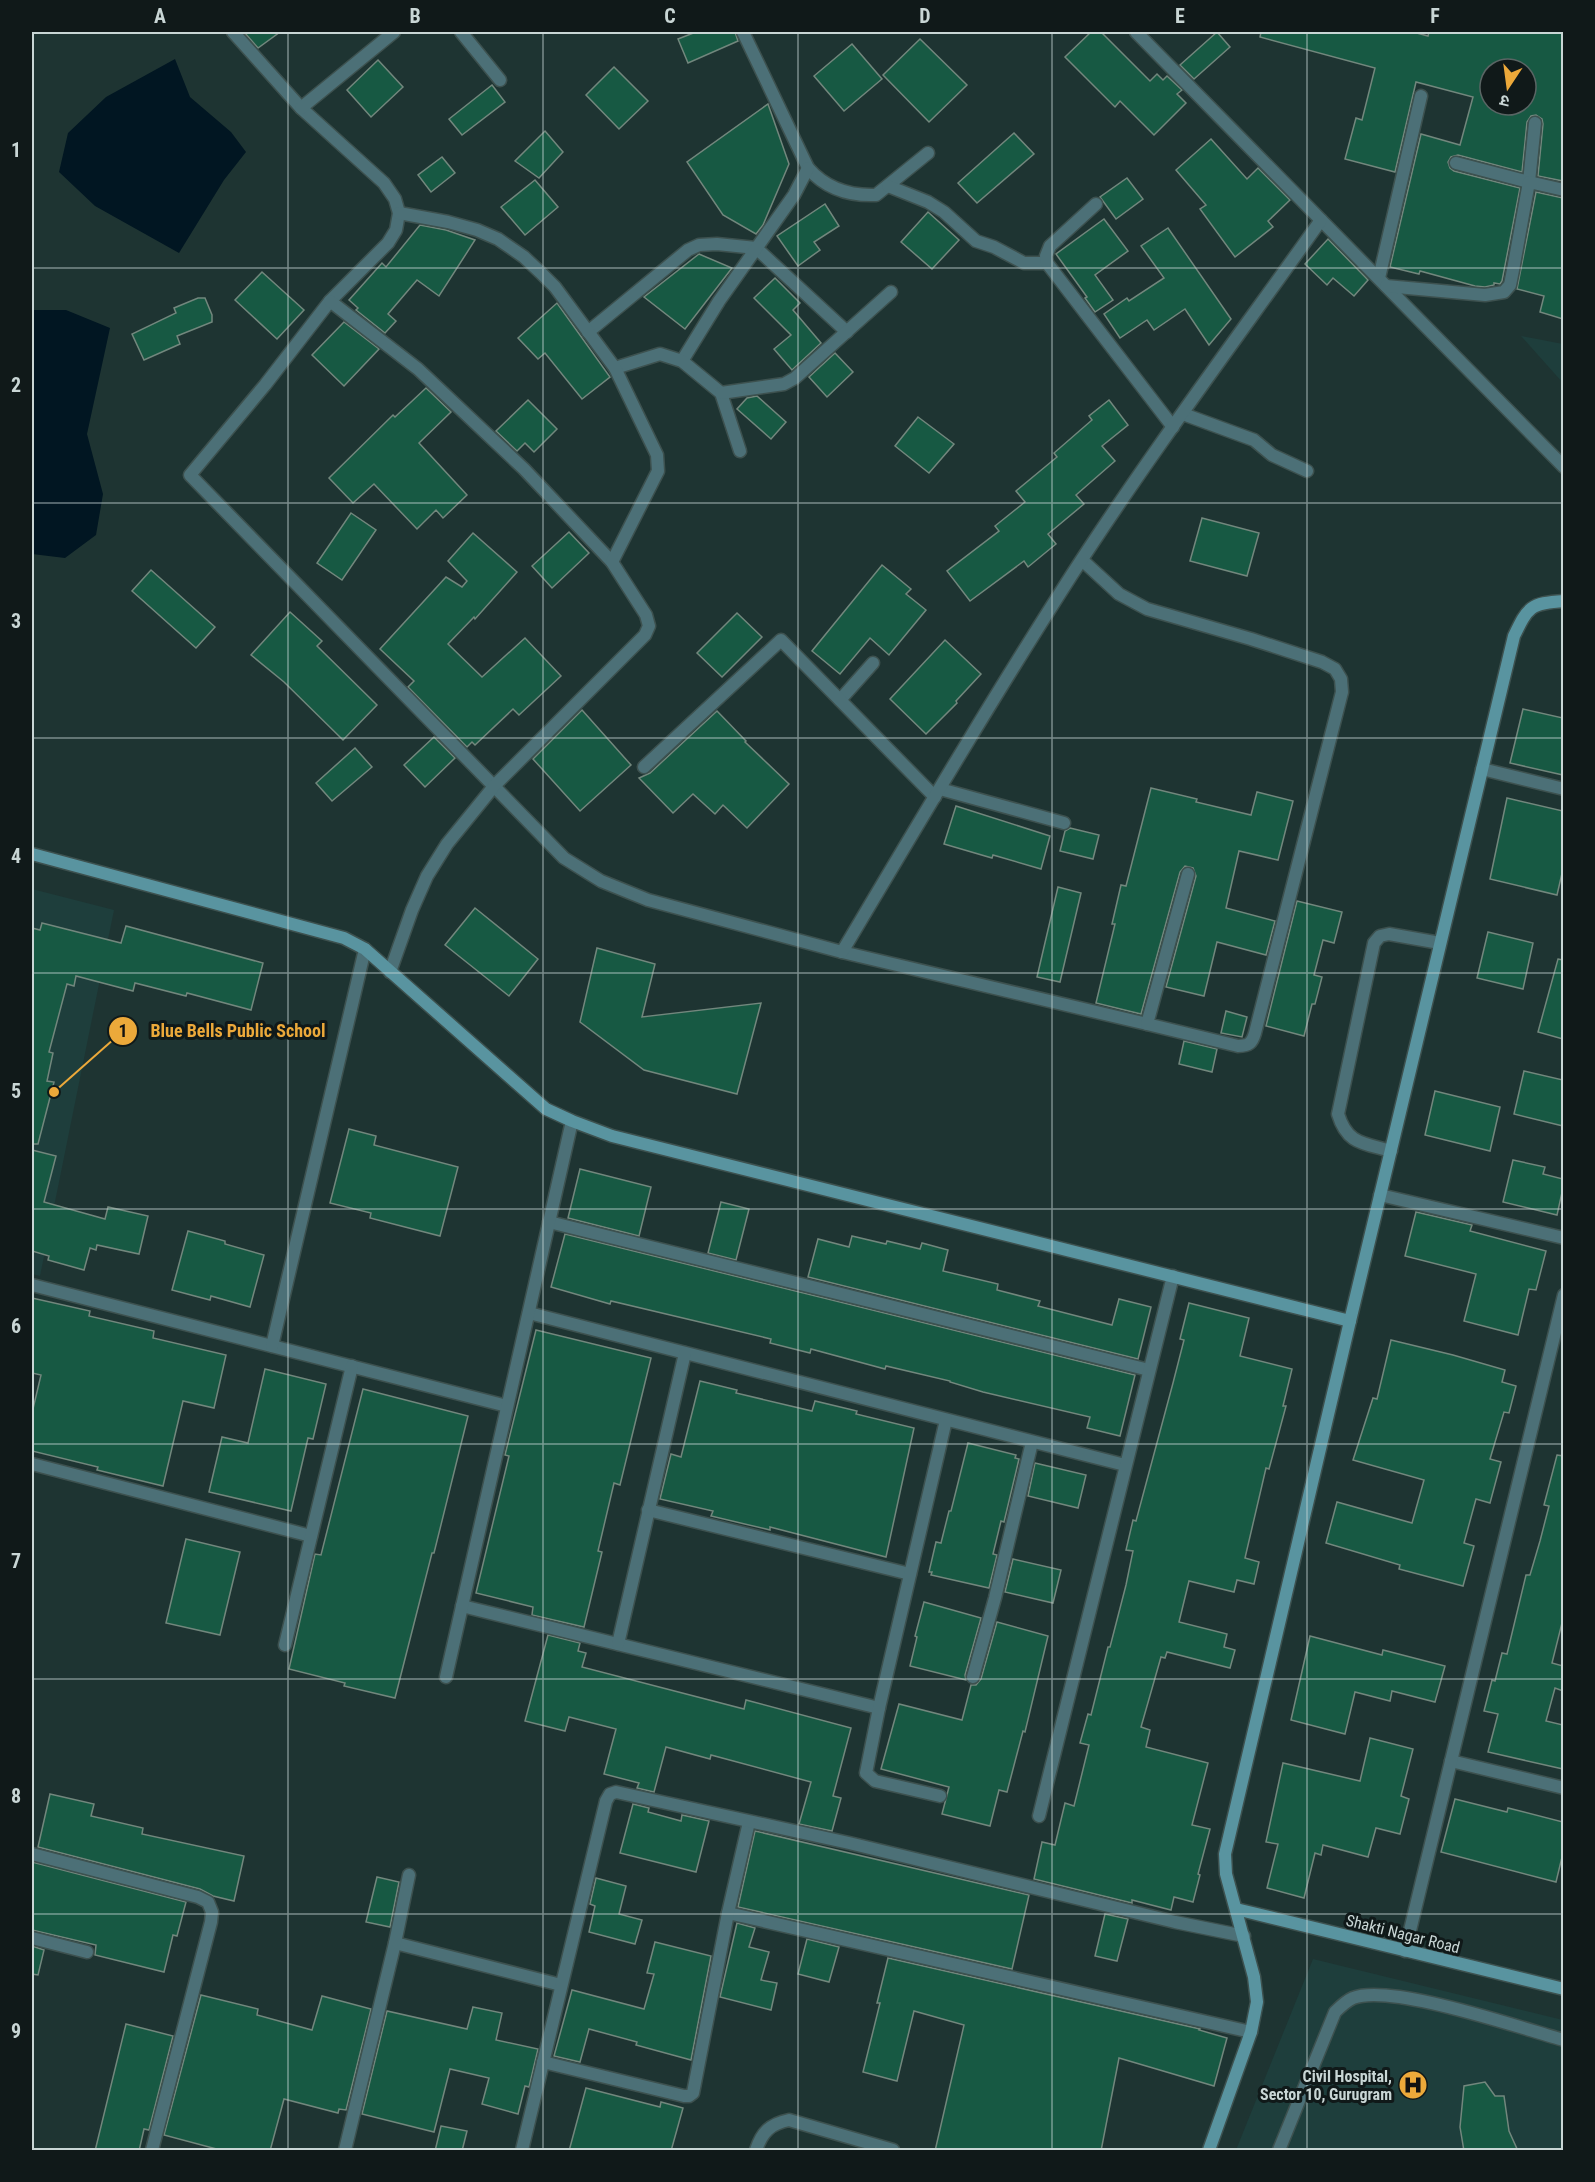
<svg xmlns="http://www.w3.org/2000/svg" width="1595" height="2182" font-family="'Roboto Condensed','Noto Sans Devanagari',sans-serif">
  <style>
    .built { fill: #1e3e3c }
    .water { fill: #011622 }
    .building { fill: #175943; stroke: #72877d; stroke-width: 1.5; fill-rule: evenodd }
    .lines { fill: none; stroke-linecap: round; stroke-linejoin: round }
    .lane-casing { stroke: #3d514f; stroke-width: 15 }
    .street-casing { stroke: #3d514f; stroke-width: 15 }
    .secondary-casing { stroke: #3d514f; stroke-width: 15 }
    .lane { stroke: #4c7077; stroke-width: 12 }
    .street { stroke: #4c7077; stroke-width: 12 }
    .secondary { stroke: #5994a0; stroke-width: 12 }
    .grid { fill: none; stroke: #c9d6d5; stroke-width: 1.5; stroke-opacity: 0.55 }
    .labels { text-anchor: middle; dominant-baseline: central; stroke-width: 6; stroke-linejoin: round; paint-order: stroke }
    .street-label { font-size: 16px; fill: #c9d6d5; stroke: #101919 }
    .poi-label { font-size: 16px; font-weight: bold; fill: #c9d6d5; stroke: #101919; text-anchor: end }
    .leader { fill: none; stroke: #eca93a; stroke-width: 2 }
    .callout-dot { fill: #eca93a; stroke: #101919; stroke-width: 2 }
    .mark-label { font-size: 18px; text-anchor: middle; font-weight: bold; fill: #111 }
    .callout-label { font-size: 18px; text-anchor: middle; font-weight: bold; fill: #eca93a; stroke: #101919; stroke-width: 6; stroke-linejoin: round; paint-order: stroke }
    .neatline { fill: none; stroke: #c9d6d5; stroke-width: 2 }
    .grid-label { font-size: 20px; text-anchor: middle; font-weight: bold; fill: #c9d6d5 }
  </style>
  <rect width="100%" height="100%" fill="#1e3432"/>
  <!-- built -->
  <g class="built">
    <polygon points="1521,336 1563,344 1563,383"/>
    <polygon points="32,889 114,910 40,1276 32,1274"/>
    <polygon points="1313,1959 1563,2020 1563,2150 1236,2150"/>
  </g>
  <!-- water -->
  <g class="water">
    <polygon points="175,59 190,97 231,132 246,152 224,180 179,253 95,206 59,172 68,133 106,97"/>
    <polygon points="32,310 66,310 110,328 87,434 103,494 96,535 65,558 32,554"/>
  </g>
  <!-- building -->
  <g class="building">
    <polygon points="244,32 280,32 258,48"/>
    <polygon points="696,32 735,32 738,41 688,63 678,39"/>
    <polygon points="1091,32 1101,32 1150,81 1157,74 1163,80 1167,76 1182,90 1177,94 1186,103 1154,135 1120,101 1115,107 1065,57"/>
    <polygon points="1217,32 1230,47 1194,79 1180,65"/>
    <path d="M1261 32H1413L1428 36 1429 32H1563V181L1538 176 1543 124 1542 119 1536 115 1531 116 1527 122 1522 172 1458 155 1451 157 1448 162 1450 168 1454 171 1520 188 1502 281 1500 284 1494 283V285L1485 287 1475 286 1420 271 1419 274 1390 267 1421 134 1460 145 1473 97 1416 82 1395 172 1345 159 1356 118 1362 120 1375 68 1260 37ZM1490 69H1526V105H1490Z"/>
    <polygon points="920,39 967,85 929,122 883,75"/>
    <polygon points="852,44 882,79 844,111 814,76"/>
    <polygon points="378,60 403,87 371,117 347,90"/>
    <polygon points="614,67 648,101 619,129 586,95"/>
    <polygon points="492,85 505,102 462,135 449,119"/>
    <polygon points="768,104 789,164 763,225 756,234 723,215 687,162"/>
    <polygon points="545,131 563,152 539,178 515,161"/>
    <polygon points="1014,133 1034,154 977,203 958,183"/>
    <polygon points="1211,139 1247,179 1258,168 1290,200 1268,221 1273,227 1235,257 1200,209 1206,205 1176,170"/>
    <polygon points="442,157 455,173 431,192 418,175"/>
    <polygon points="1127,178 1143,199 1116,219 1100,197"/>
    <polygon points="535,180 558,207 525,235 501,207"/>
    <polygon points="1536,192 1563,198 1563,319 1540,312 1544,296 1517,289"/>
    <polygon points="825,204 839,226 814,242 820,250 798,266 777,236"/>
    <polygon points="928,212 959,240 932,269 901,242"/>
    <polygon points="1104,219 1128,251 1095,275 1113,300 1095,312 1085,298 1087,297 1056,254"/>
    <polygon points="420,225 446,230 475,240 439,296 417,280 388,314 396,321 385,333 356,310 358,308 349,300 382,263 386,267"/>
    <polygon points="1168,228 1231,319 1209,345 1185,309 1154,330 1147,320 1120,338 1104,314 1127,298 1129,301 1164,278 1141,246"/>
    <polygon points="1328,239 1368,280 1354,296 1333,278 1327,285 1305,264"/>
    <polygon points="699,254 732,268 685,329 644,297"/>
    <polygon points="262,272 304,310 277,339 235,300"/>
    <polygon points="775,278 800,303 793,310 821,343 792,370 774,349 791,335 754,298"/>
    <polygon points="198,298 205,298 212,315 212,322 177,336 180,344 144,360 132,334 176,313 174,308"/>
    <polygon points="557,303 610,377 582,399 545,353 538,359 518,338"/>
    <polygon points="344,322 379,349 344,386 312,355"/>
    <polygon points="835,353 853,372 827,397 809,377"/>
    <polygon points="426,388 451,412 419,443 467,495 443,518 436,510 417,529 374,484 353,503 329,478 393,415 395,417"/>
    <polygon points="757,396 786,422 771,439 737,409 747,398"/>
    <polygon points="528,400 557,429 534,452 525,443 517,451 496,431"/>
    <polygon points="1109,400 1128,425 1102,446 1115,461 1076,495 1084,504 1048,534 1056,544 1028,567 1024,561 970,601 947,571 999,531 995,526 1025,502 1016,491 1057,457 1054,453 1092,420 1089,416"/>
    <polygon points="918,417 954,444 929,473 895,446"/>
    <polygon points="351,513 376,530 342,580 317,563"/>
    <polygon points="1202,518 1259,533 1247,576 1190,561"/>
    <polygon points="569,532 589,553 552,588 532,566"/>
    <polygon points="473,533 517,572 475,619 474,617 448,644 482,677 525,638 561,676 519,715 513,709 475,745 472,742 467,747 408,687 414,681 380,649 446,577 462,587 467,581 448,561"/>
    <polygon points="882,565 911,589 906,594 926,610 889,655 870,638 840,674 812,651"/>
    <polygon points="151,570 215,627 196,648 132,591"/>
    <polygon points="290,612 322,641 317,646 377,705 343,740 284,682 251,655"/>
    <polygon points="737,613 762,637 722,677 697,653"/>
    <polygon points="945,640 981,674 956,701 957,703 926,734 890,699"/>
    <polygon points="1523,709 1563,718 1563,775 1510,763"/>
    <polygon points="582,710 631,765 580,811 533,759"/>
    <polygon points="717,711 746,741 745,742 789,784 747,828 723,805 715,814 693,794 673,813 639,778 650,773"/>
    <polygon points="434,737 455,758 425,787 404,765"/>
    <polygon points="355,748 372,767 332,801 316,783"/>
    <polygon points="1151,788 1197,799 1196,802 1251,815 1257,792 1293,801 1278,860 1239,851 1226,908 1275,921 1266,955 1217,942 1204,996 1166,987 1196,876 1193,868 1185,866 1180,872 1141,1014 1096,1003 1115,924 1112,924 1121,885 1126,886"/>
    <polygon points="1507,798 1563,811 1563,869 1557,895 1490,879"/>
    <polygon points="956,806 1050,836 1041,869 993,855 992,858 944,844"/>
    <polygon points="1070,828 1099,835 1093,859 1060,851 1065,831"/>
    <polygon points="1058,887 1081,893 1060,982 1037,977"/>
    <polygon points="1297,901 1342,912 1334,943 1323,940 1314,975 1322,977 1315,1004 1312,1004 1304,1036 1266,1026"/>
    <polygon points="475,908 538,959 509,996 445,945"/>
    <polygon points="42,923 121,943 126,926 263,963 251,1010 187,993 186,996 135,983 133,991 76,976 74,986 67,984 49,1052 53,1053 47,1081 54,1082 38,1144 32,1144 32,928 40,930"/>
    <polygon points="1488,932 1533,943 1523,989 1477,978"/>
    <polygon points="597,948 655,964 642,1017 761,1003 737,1094 644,1070 580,1022"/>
    <polygon points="1558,959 1563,960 1563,1039 1538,1032"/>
    <polygon points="1226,1011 1247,1017 1242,1037 1221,1033"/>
    <polygon points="1184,1041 1217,1049 1212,1072 1179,1064"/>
    <polygon points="1524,1071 1563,1080 1563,1126 1514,1114"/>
    <polygon points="1435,1091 1500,1107 1490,1151 1425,1135"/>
    <polygon points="349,1129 376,1136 374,1145 458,1167 440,1236 370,1218 371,1213 330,1203"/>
    <polygon points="32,1150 56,1156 44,1202 105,1219 108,1207 148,1216 139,1254 97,1245 96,1250 90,1248 84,1270 48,1260 49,1256 32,1251"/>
    <polygon points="1513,1160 1545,1167 1543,1174 1563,1179 1563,1188 1557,1215 1503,1202"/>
    <polygon points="580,1169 651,1187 639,1236 568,1218"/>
    <polygon points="721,1202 749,1209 736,1260 708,1253"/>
    <polygon points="1416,1212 1472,1225 1470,1231 1546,1251 1536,1290 1529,1289 1518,1335 1464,1321 1476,1274 1405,1256"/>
    <polygon points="188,1231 225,1241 225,1244 264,1255 250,1307 211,1296 210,1300 172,1290"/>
    <polygon points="565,1234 1135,1375 1120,1436 1087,1428 1090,1417 983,1392 950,1382 950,1381 886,1366 885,1369 811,1349 810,1353 770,1343 771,1339 611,1301 610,1304 551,1287"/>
    <polygon points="852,1236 886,1244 887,1241 920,1249 922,1243 948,1250 943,1271 998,1284 997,1290 1040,1301 1038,1306 1112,1325 1119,1299 1151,1307 1138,1359 808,1277 818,1239 849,1247"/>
    <polygon points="32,1298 90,1311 89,1316 154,1331 153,1338 226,1355 214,1408 183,1401 163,1486 97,1470 98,1467 32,1451 32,1413 41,1375 32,1373"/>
    <polygon points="1189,1303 1249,1318 1240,1356 1292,1369 1283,1406 1286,1406 1269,1469 1266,1468 1245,1558 1259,1562 1254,1584 1237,1580 1234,1592 1189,1581 1179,1622 1227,1634 1224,1647 1235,1650 1230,1668 1167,1652 1165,1658 1161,1657 1141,1727 1150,1730 1146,1747 1208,1763 1192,1825 1210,1829 1198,1874 1200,1875 1193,1902 1174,1897 1171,1910 1132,1900 1132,1903 1034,1879 1042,1842 1055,1845 1065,1803 1074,1806 1089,1745 1080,1743 1088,1714 1091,1715 1108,1647 1110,1647 1126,1585 1133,1551 1126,1550 1133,1520 1136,1521 1173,1383 1184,1340 1180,1339"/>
    <polygon points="536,1330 651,1358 620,1485 614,1483 598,1551 602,1552 584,1627 532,1615 533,1607 476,1593 509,1456 505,1455"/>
    <polygon points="1391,1340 1453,1355 1505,1370 1502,1382 1516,1386 1509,1413 1504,1412 1490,1459 1501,1462 1490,1503 1476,1499 1464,1543 1474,1546 1463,1586 1399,1569 1400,1565 1326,1543 1337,1502 1412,1523 1424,1480 1353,1460 1373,1398 1377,1399"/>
    <polygon points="265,1369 326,1384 313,1439 308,1438 291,1511 209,1492 222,1437 248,1443"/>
    <polygon points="700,1381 737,1390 736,1393 812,1411 815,1401 857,1411 856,1414 914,1428 886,1557 770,1527 770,1530 711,1516 713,1511 660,1499 671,1454 681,1457"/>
    <polygon points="363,1389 468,1416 434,1553 432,1553 395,1698 344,1686 345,1683 289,1669 315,1554 321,1555"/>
    <polygon points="968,1443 1016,1455 1015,1458 1019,1459 1004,1522 1001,1521 993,1554 997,1555 989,1588 931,1575 932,1572 929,1572 936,1542 941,1543 949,1511 951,1511"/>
    <polygon points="1557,1455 1563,1456 1563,1619 1552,1663 1563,1666 1563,1691 1555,1688 1546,1721 1563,1725 1563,1769 1488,1752 1498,1714 1484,1711 1492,1680 1495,1681 1502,1653 1507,1654 1526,1575 1530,1575 1540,1541 1549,1506 1544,1505"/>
    <polygon points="1035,1463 1086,1475 1078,1508 1028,1496"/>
    <polygon points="186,1539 240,1552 220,1635 166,1623"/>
    <polygon points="1013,1559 1061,1570 1053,1603 1005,1592"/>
    <polygon points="924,1602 981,1618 965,1675 966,1680 910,1666 917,1637 915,1636"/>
    <polygon points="997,1622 1048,1636 1025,1732 1023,1731 1007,1792 999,1790 990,1826 942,1814 949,1787 881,1769 899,1704 962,1720 971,1685 976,1685 981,1679"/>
    <polygon points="548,1635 580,1643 578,1651 586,1653 582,1667 744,1709 746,1700 851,1728 833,1796 841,1798 832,1831 799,1824 811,1782 711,1755 710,1759 666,1747 654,1792 637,1788 639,1783 604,1774 616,1729 569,1717 565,1731 525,1721"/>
    <polygon points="1310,1636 1382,1655 1383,1650 1445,1666 1435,1702 1392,1691 1390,1701 1355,1692 1345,1734 1291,1720"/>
    <polygon points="1370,1738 1413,1749 1401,1796 1409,1799 1400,1834 1376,1828 1368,1857 1323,1845 1321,1855 1315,1853 1304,1898 1267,1888 1278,1844 1266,1842 1283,1763 1360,1781"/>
    <polygon points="50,1794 94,1804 91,1816 143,1828 142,1834 244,1856 234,1901 213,1896 200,1889 38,1847"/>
    <polygon points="1455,1799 1507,1812 1508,1808 1563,1822 1563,1853 1556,1882 1441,1852"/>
    <polygon points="633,1804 649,1808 648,1812 681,1821 682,1815 709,1821 696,1872 620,1853"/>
    <polygon points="755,1831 1029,1895 1012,1969 738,1907"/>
    <polygon points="32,1862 186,1902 177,1936 173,1935 164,1972 95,1955 96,1945 32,1930"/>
    <polygon points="377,1877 399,1882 390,1927 366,1922"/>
    <polygon points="596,1878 626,1886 619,1914 642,1920 635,1944 589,1932 595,1906 590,1904"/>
    <polygon points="1105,1914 1128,1919 1117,1961 1095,1956"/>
    <polygon points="737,1923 755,1928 749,1947 769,1952 761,1980 777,1983 771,2010 720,1997"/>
    <polygon points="807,1939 839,1947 829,1982 798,1974"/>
    <polygon points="655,1942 711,1956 691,2060 636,2045 637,2042 589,2029 580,2062 554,2056 572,1990 644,2009 654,1974 647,1973"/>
    <polygon points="32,1946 44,1950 38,1975 32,1974"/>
    <polygon points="888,1958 1200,2029 1199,2030 1227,2038 1214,2086 1119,2058 1101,2151 935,2151 964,2025 914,2011 897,2081 863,2072 880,2003 877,2003"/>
    <polygon points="201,1995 258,2009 257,2015 312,2030 322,1996 371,2009 346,2110 339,2109 338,2113 284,2099 270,2151 224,2151 164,2135"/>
    <polygon points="473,2007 502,2013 496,2040 538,2049 529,2087 525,2086 518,2114 482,2104 489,2078 450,2069 434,2132 362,2114 387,2011 467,2029"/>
    <polygon points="126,2024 173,2036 149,2130 144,2129 139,2151 95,2151"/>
    <polygon points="1485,2082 1495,2096 1504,2096 1509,2131 1518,2151 1464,2151 1460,2127 1464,2086"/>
    <polygon points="586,2088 660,2107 661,2102 683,2108 671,2151 569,2151"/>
    <polygon points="441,2126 467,2131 462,2151 435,2151"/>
  </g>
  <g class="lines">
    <!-- lane casing -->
    <g class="lane-casing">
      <g id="lane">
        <polyline points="1379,278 1421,96"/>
        <polyline points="1183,414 1254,440 1272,455 1307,471"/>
        <path d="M1391 1151C1363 1143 1347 1144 1338 1114L1374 943 1380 936 1389 934 1440 943"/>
        <path d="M756 2150C762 2132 770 2124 789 2120L893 2150"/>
        <path d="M1279 2150 1335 2012C1340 2007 1346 2001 1353 1998 1391 1983 1520 2028 1564 2040"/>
      </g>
    </g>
    <!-- street casing -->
    <g class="street-casing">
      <g id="street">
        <polyline points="233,32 301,108 384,183 395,199 399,213 396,230 388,243 330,301 265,385 190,475 564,858 601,881 648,900 842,952 1147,1024"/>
        <polyline points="461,32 500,80"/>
        <path d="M743 32 808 168C826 189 849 196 876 195L928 153"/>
        <polyline points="301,108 394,32"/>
        <polyline points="1456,163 1529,182 1535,123"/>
        <polyline points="888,186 928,202 944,212 976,241 994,247 1024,263 1047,263"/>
        <polyline points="1096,204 1050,246 1046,256 1047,263 1173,427"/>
        <polyline points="1321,220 1564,467"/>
        <polyline points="1386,286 1485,295 1504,292 1510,285 1513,270 1529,182 1564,190"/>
        <polyline points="330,301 418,369 524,469 612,562"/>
        <polyline points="588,332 688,250 699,245 717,244 756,248 847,332"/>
        <polyline points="682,361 719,301 794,195 808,168"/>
        <polyline points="615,368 660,354 682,361 721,393 740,451"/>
        <polyline points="721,393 784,384 795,378 891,292"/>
        <path d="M1082 560 1119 594 1147 609 1251 639 1322 662 1335 669 1341 679 1342 692 1255 1033C1252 1043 1249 1046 1238 1046L1147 1024 1188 874"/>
        <polyline points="840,700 873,663"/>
        <polyline points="644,767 781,640 935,797"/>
        <polyline points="1482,769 1564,789"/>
        <polyline points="940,789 1064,823"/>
        <path d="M842 952C917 826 992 699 1071 576 1150 454 1237 338 1321 220L1136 32"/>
        <polyline points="390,972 412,910 427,876 447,844 495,785 645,635 649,626 646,615 612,562 658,471 657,455 615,368 555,287 540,272 524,257 498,239 477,230 448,222 399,213"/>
        <polyline points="1380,1195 1564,1238"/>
        <polyline points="549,1222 1149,1370"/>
        <polyline points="32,1285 507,1406"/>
        <polyline points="529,1313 1125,1465"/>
        <polyline points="272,1346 365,949"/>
        <polyline points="32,1464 311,1536"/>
        <polyline points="648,1510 910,1574"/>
        <polyline points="462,1606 879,1708"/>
        <polyline points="618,1644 685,1353"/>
        <polyline points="285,1645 352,1366"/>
        <polyline points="446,1677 572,1121"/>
        <polyline points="973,1677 995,1598 1032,1442"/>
        <polyline points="1451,1761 1564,1788"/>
        <polyline points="940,1796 875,1781 866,1773 879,1708 946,1420"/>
        <polyline points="1039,1816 1173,1276"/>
        <polyline points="32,1854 198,1897 208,1902 212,1912 211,1922 152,2150"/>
        <polyline points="728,1913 1251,2032"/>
        <polyline points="32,1938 87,1952"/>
        <polyline points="395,1943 561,1985"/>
        <polyline points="1405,1951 1564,1295"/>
        <polyline points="543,2062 684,2096 689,2096 693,2093 728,1913 749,1822"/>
        <polyline points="345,2150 395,1943 409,1875"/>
        <polyline points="522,2150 606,1801 610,1794 616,1792 849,1843 1175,1922 1244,1936"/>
      </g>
    </g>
    <!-- secondary casing -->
    <g class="secondary-casing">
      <g id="secondary">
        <polyline points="32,854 344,938 365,949 546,1109 572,1121 612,1136 1350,1321"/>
        <polyline points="1236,1909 1564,1989"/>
        <path d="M1209 2150 1251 2032 1257 2002 1254 1977 1226 1874 1225 1854 1350 1321 1514 636C1528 607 1530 603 1564 601"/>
      </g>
    </g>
    <!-- lane -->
    <use href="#lane" class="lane"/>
    <!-- street -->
    <use href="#street" class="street"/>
    <!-- secondary -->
    <use href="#secondary" class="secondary"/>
  </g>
  <!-- grid -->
  <path class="grid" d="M288 32V2150M543 32V2150M798 32V2150M1052 32V2150M1307 32V2150M32 268H1564M32 503H1564M32 738H1564M32 973H1564M32 1209H1564M32 1444H1564M32 1679H1564M32 1914H1564"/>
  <!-- icons -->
  <defs>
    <g id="hospital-disc" transform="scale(1.5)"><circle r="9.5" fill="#eca93a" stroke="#101919"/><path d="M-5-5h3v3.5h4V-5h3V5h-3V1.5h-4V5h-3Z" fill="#111"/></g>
  </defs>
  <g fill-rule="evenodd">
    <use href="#hospital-disc" x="1413" y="2085"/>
  </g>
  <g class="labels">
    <!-- street labels -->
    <g class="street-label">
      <text transform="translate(1403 1934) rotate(14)">Shakti Nagar Road</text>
    </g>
    <!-- poi labels -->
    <g class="poi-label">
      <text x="1392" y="2076">Civil Hospital,<tspan x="1392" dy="18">Sector 10, Gurugram</tspan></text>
    </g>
  </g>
  <!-- callouts -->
  <path class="leader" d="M54 1092L123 1031"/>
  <g class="callout-dot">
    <circle cx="54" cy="1092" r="6"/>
    <circle cx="123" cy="1031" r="15"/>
  </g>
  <g class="mark-label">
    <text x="123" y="1037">1</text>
  </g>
  <g class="callout-label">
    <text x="238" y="1037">Blue Bells Public School</text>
  </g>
  <!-- border -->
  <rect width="1595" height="2182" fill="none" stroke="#101919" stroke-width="66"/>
  <!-- north arrow -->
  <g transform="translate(1508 87) rotate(193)"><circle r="28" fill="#101919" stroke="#5a6564" stroke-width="1.5"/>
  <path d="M0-4.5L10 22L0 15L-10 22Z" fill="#eca93a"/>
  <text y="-9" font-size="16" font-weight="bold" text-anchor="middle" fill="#c9d6d5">उ</text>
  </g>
  <rect x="33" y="33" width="1529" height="2116" class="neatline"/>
  <g class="grid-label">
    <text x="160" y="23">A</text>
    <text x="415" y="23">B</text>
    <text x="670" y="23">C</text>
    <text x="925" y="23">D</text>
    <text x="1180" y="23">E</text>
    <text x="1435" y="23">F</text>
    <text x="16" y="157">1</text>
    <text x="16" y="392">2</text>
    <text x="16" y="628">3</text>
    <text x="16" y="863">4</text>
    <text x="16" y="1098">5</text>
    <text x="16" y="1333">6</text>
    <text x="16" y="1568">7</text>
    <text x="16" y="1803">8</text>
    <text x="16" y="2038">9</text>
  </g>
</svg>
